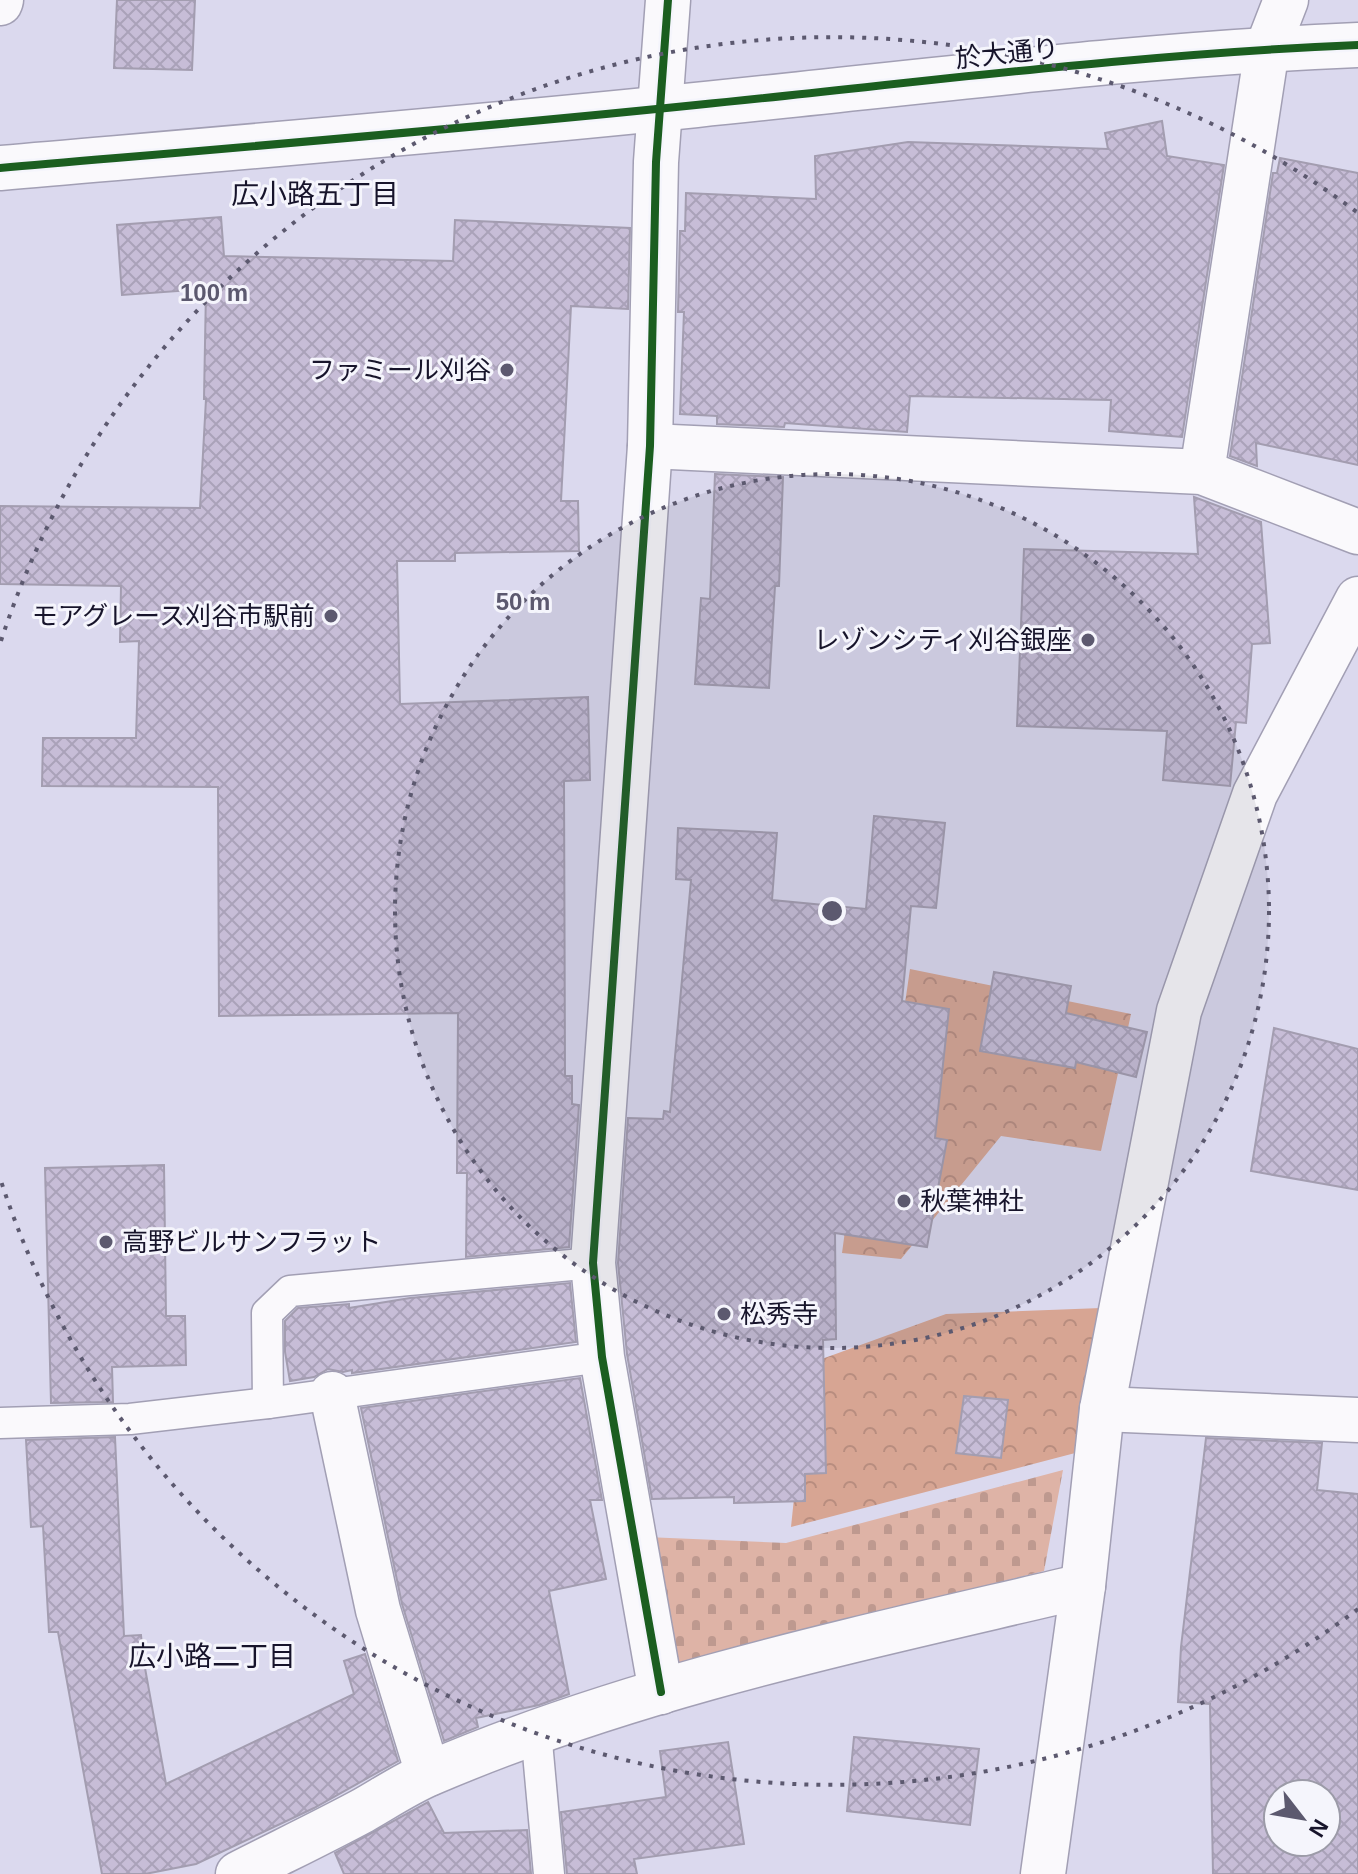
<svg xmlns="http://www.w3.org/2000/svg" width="1358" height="1874" font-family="Arial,'Noto Sans JP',sans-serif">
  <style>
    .forest { fill: url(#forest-crowns) }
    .cemetery { fill: url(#cemetery-stones) }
    .building { fill: url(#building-cross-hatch); stroke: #a39db0; stroke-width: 2; fill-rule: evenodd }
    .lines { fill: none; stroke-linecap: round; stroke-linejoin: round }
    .service-casing { stroke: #a29fb4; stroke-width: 33 }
    .minor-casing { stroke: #a29fb4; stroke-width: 47 }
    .tertiary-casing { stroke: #a29fb4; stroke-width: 47 }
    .primary-casing { stroke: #a29fb4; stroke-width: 47 }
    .service { stroke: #faf9fc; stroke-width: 30 }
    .minor { stroke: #faf9fc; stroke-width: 44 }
    .tertiary { stroke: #faf9fc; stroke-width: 44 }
    .primary { stroke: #faf9fc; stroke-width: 44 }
    .cycleway-casing { stroke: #f5f5fc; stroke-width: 13 }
    .cycleway { stroke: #1b5e20; stroke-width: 8 }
    .ring { fill: none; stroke: #5c596f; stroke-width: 4; stroke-dasharray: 4 8 }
    .poi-dot { fill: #5c596f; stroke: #f5f5fc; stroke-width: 3 }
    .labels { text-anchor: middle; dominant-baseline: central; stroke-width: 6; stroke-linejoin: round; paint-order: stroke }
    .street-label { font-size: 26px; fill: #17142b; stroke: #f5f5fc }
    .poi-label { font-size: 26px; fill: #17142b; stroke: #f5f5fc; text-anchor: end }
    .neighbourhood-label { font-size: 28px; fill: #17142b; stroke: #f5f5fc }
    .centre { fill: #5c596f; stroke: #f5f5fc; stroke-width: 4 }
    .ring-label { font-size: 24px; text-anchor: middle; font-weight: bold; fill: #5c596f; stroke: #f5f5fc; stroke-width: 6; stroke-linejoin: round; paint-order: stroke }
  </style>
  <defs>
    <pattern id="forest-crowns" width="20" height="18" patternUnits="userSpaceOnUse" patternTransform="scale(2)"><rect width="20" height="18" fill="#d7a593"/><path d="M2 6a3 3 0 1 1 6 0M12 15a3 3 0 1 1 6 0" fill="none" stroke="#b88d7f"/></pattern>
    <pattern id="cemetery-stones" width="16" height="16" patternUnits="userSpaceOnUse" patternTransform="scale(2)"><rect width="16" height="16" fill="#deb3a6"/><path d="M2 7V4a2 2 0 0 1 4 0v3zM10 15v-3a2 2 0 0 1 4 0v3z" fill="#be998f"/></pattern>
    <pattern id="building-cross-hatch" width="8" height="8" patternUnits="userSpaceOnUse" patternTransform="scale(2)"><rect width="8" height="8" fill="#c7bdd7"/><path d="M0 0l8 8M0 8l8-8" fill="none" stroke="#aaa2b9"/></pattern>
  </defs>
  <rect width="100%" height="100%" fill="#dbd9ee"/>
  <!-- forest -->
  <g class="forest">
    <polygon points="910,969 1131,1014 1101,1151 1001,1136 901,1259 842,1253 868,1062 896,1065"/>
    <polygon points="1101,1308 1079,1452 791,1527 808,1364 946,1314"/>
  </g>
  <!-- cemetery -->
  <polygon class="cemetery" points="1063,1470 1044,1571 668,1666 646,1537 786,1543"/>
  <!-- building -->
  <g class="building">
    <polygon points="117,0 195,0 192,70 114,68"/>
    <polygon points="1162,121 1167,156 1224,165 1182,437 1109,431 1111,400 910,396 907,432 785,423 784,427 717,424 717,416 680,414 684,312 678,312 680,231 685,231 686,193 816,199 815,156 908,142 1108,149 1105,133"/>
    <polygon points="1280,158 1358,173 1358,465 1256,443 1257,466 1230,456 1273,173 1277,173"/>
    <polygon points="221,217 224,256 453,261 455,220 630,228 628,309 571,306 561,501 578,501 579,551 455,553 455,561 397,561 400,704 588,697 590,780 564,781 565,1076 572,1076 572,1104 579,1105 569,1247 466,1257 467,1173 457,1173 458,1013 219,1016 218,787 42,786 43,738 136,738 139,641 120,642 121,586 0,584 0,506 200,508 206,399 204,399 206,289 122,295 117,225"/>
    <polygon points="715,474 783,477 779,586 775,586 769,688 695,684 701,598 710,599"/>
    <polygon points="1194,497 1261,522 1270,643 1252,644 1246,723 1236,722 1230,786 1163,780 1167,731 1017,726 1024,549 1198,554"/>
    <polygon points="874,816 945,823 936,908 911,906 902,1001 949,1009 935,1138 947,1140 927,1247 835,1233 836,1339 823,1340 826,1473 805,1474 805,1501 734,1503 734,1497 652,1499 627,1354 618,1263 628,1118 663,1119 664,1111 670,1112 691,880 676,879 678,828 777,833 772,900 866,909"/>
    <polygon points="994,972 1071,986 1066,1013 1147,1032 1136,1077 1076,1062 1075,1068 980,1051"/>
    <polygon points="1274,1028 1358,1049 1358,1190 1251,1171"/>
    <polygon points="164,1165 166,1316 185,1316 186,1365 112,1367 113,1402 51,1403 45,1168"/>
    <polygon points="570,1283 576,1342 352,1373 352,1370 343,1372 328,1369 314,1377 290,1381 285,1352 285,1321 298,1308 349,1304 349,1308 410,1298"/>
    <polygon points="580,1378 602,1500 590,1500 606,1579 549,1591 569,1694 539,1705 476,1718 478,1727 444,1741 402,1604 361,1408"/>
    <polygon points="964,1396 1008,1400 1001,1458 956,1453"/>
    <polygon points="115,1437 124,1636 141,1635 143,1657 166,1784 354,1694 344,1661 365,1654 398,1761 314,1808 196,1864 145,1874 102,1874 58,1632 49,1632 43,1526 31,1527 26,1440"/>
    <path d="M1206 1438 1322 1443 1317 1490 1358 1494V1874H1213L1210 1704 1178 1702 1181 1647ZM1278 1794H1326V1842H1278Z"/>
    <polygon points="854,1737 979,1749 970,1825 847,1811"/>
    <polygon points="728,1742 744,1844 634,1859 637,1874 567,1874 561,1812 666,1797 660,1751"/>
    <polygon points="428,1802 444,1833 527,1830 531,1874 344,1874 335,1853"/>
  </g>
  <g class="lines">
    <!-- service casing -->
    <g class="service-casing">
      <g id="service">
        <polyline points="268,1403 267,1313 290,1291 593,1263"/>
        <polyline points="0,1423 130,1419 268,1403 602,1357"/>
        <polyline points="536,1731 549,1874"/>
      </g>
    </g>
    <!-- minor casing -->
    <g class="minor-casing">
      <g id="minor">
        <polyline points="650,446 1202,472 1358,532"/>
        <polyline points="1202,472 1267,49 1286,0"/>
        <polyline points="332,1394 378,1610 428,1774"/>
        <polyline points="1102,1409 1358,1420"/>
        <polyline points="661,1692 602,1357 593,1263 650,446 656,162 668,0"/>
        <path d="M238 1874C279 1853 321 1833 362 1811 385 1798 407 1783 431 1773 639 1684 864 1638 1083 1586"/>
        <polyline points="1043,1874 1083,1586 1102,1409 1179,1011 1255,794 1358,599"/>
      </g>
    </g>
    <!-- tertiary casing -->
    <g class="tertiary-casing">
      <path id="tertiary" d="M0 168C232 148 464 129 696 105 916 83 1137 54 1358 45"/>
    </g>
    <!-- primary casing -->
    <g class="primary-casing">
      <polyline id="primary" points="0,3 1,0"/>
    </g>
    <!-- service -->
    <use href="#service" class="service"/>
    <!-- minor -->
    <use href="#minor" class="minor"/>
    <!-- tertiary -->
    <use href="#tertiary" class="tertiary"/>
    <!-- primary -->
    <use href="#primary" class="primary"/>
    <!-- cycleway casing -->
    <g class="cycleway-casing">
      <g id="cycleway">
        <path d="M0 168C232 148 464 129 696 105 916 83 1137 54 1358 45"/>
        <polyline points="661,1692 602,1357 593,1263 650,446 656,162 668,0"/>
      </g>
    </g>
    <!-- cycleway -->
    <use href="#cycleway" class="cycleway"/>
  </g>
  <!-- distance rings -->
  <circle cx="832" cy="911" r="437" fill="#5c596f" fill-opacity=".12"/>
  <g class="ring">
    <circle cx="832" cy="911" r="437"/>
    <path d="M1358 1609A874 874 0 0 1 1 1181M1 641A874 874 0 0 1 1358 213"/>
  </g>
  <!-- markers -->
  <g class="poi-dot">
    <circle cx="507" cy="370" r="8"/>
    <circle cx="331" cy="616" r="8"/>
    <circle cx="1088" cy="640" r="8"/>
    <circle cx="904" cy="1201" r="8"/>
    <circle cx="106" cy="1242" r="8"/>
    <circle cx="724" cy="1314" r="8"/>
  </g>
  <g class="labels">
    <!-- street labels -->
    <g class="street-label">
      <text transform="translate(1007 53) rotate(-6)">於大通り</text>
    </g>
    <!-- poi labels -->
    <g class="poi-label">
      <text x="491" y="370">ファミール刈谷</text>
      <text x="315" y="616">モアグレース刈谷市駅前</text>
      <text x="1072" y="640">レゾンシティ刈谷銀座</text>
      <text x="920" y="1201" text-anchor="start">秋葉神社</text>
      <text x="122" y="1242" text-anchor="start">高野ビルサンフラット</text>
      <text x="740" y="1314" text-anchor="start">松秀寺</text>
    </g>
    <!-- neighbourhood labels -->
    <g class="neighbourhood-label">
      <text x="315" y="194">広小路五丁目</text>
      <text x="212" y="1656">広小路二丁目</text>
    </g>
  </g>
  <circle cx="832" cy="911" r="12" class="centre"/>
  <g class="ring-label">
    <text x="214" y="301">100 m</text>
    <text x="523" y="610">50 m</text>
  </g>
  <!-- north arrow -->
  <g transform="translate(1302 1818) rotate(121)"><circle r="38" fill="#f5f5fc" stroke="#9c9ba8" stroke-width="2"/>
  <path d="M0-6L14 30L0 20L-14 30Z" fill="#5c596f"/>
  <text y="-12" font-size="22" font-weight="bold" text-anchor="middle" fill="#17142b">N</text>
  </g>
</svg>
